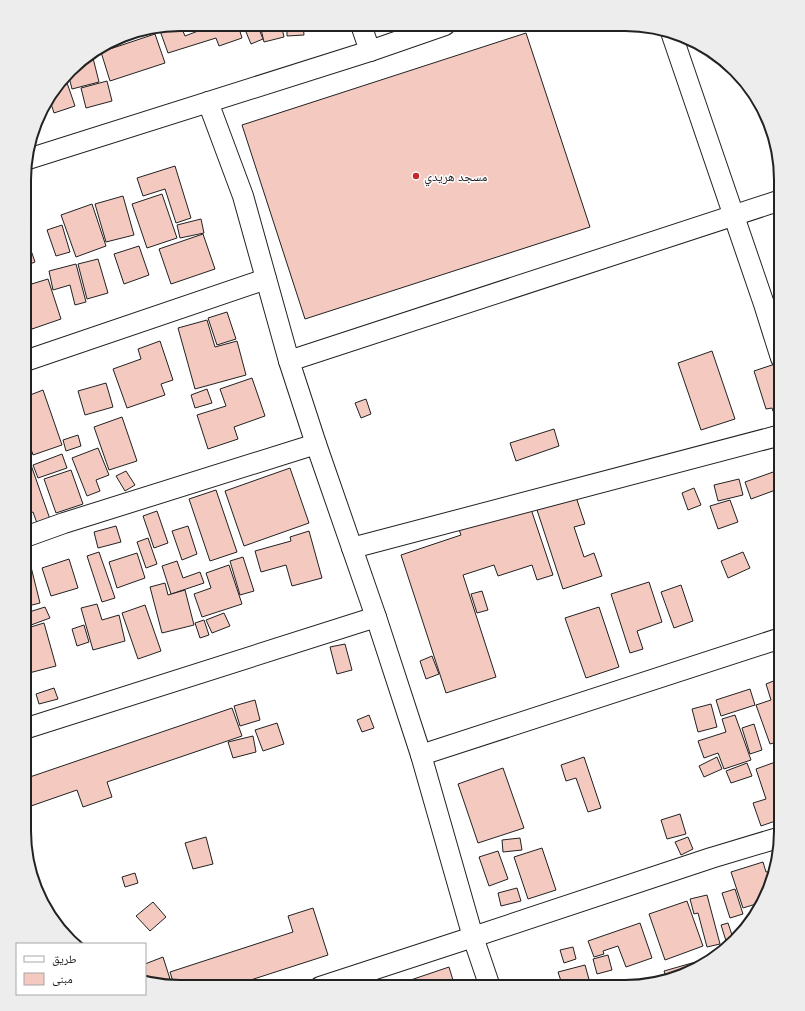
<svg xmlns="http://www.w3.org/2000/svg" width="805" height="1011" font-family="Arial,'Noto Naskh Arabic',sans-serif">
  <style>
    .building { fill: #f3c9c0; stroke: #222 }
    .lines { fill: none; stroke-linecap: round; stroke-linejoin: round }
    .minor-casing { stroke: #222; stroke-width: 22 }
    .minor { stroke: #fff; stroke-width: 20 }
    .poi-dot { fill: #c62828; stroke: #fff; stroke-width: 1.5 }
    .labels { text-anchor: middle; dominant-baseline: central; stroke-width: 3; stroke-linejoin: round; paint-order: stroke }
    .poi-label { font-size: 13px; fill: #222; stroke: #fff; text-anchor: start }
    .rim { fill: none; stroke: #222; stroke-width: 2 }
  </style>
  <rect width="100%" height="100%" fill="#fff"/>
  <!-- building -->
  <g class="building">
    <polygon points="180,24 185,36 198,31 196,24 242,24 238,25 242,38 219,46 216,38 168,53 159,28"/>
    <polygon points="252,24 257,24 263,39 251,44 244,27"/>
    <polygon points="263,24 281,24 284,37 264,42 260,25"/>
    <polygon points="287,24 303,24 304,35 287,36"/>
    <polygon points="526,33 590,227 305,319 242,125"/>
    <polygon points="155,34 165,63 110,81 101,52"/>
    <polygon points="93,58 99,82 72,89 68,73 77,63"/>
    <polygon points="65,77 75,106 54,113 49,97"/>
    <polygon points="107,81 112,101 86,108 81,88"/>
    <polygon points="175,166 191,218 176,223 165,189 143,196 137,178"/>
    <polygon points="162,194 177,238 147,248 132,204"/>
    <polygon points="123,196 134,235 106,242 95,204"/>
    <polygon points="92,204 106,246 76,257 61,215"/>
    <polygon points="201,219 204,233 180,238 177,225"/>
    <polygon points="62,225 70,252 56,256 47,230"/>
    <polygon points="25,233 35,262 25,266"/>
    <polygon points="203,234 215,269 171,284 159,249"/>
    <polygon points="139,246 149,275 124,284 114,254"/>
    <polygon points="98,259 108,293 87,299 78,264"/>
    <polygon points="76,264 86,302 75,305 70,285 53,290 49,271"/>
    <polygon points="48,279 61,319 32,329 25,309 25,286"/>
    <polygon points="227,312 236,339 217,345 208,318"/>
    <polygon points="207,320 215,347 237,341 246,375 195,389 178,328"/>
    <polygon points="160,341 173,380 161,384 165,395 127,408 113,369 141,359 138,349"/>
    <polygon points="712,351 735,419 701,430 678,363"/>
    <polygon points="781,362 781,421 777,422 772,408 766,409 754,371"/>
    <polygon points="252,378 265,416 234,427 238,439 208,449 197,415 226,406 220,389"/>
    <polygon points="106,383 113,407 85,415 78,391"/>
    <polygon points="207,389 212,403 195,408 191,395"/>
    <polygon points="43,390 62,445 33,455 30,446 25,448 25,397"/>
    <polygon points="366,399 371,414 361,418 355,403"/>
    <polygon points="122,417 137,461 109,470 94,427"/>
    <polygon points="554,429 559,446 516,461 510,443"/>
    <polygon points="78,435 81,446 66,451 63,440"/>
    <polygon points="98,448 109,475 96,480 100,491 87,496 72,458"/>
    <polygon points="62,454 67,468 38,478 33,465"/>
    <polygon points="31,465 51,522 38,526 33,512 25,515 25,467"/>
    <polygon points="290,468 309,523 244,546 225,491"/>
    <polygon points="71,470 83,504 56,513 44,479"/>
    <polygon points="126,471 135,485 125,491 116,476"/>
    <polygon points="776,471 781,485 781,488 751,499 745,482"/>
    <polygon points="739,479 743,495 718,501 714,485"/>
    <polygon points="694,488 701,505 688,510 682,493"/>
    <polygon points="216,490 237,552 210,561 189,499"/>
    <polygon points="576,497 585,524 574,527 584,557 594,553 602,576 563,589 537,510"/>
    <polygon points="528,500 553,575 537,580 532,565 498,576 494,565 463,575 496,677 446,693 401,555 461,535 457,524"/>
    <polygon points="730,500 738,522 718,529 710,506"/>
    <polygon points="157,511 168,543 154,548 143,516"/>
    <polygon points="116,526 121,542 98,548 94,532"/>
    <polygon points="188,526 197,554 182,560 172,531"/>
    <polygon points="309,531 322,578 292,586 286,565 261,572 255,551 291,541 290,537"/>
    <polygon points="148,538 157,564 146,568 137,542"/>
    <polygon points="99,552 115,598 102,602 87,556"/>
    <polygon points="743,552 750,568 728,578 721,561"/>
    <polygon points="137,553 145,578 117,588 109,562"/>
    <polygon points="243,557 254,591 240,595 230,561"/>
    <polygon points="69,559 78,588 51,596 42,568"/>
    <polygon points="177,561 183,578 200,572 204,583 171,594 162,566"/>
    <polygon points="229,565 242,604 202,617 194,594 211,588 206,573"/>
    <polygon points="31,567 40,603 24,607 25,568"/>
    <polygon points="649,582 662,622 637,631 643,649 630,653 611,594"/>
    <polygon points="165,583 168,595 185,590 194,625 162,633 150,587"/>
    <polygon points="681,585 693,621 674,628 661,592"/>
    <polygon points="482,591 488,610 477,613 471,594"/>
    <polygon points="97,604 102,620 119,615 125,641 93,650 81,608"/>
    <polygon points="145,605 161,651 138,659 122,613"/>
    <polygon points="45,607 50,618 31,625 26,613"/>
    <polygon points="599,607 619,667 586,678 565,618"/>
    <polygon points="224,613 230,626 212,633 206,620"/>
    <polygon points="204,620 209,635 200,638 195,623"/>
    <polygon points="44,623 56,666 29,673 24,654 24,629"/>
    <polygon points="84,625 89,642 77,646 72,629"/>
    <polygon points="345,644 352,670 337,674 330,647"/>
    <polygon points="432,656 439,674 426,679 420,661"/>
    <polygon points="24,660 29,675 24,677"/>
    <polygon points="781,678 781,741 770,744 756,705 771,700 766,684"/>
    <polygon points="54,688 58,699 39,704 36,694"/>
    <polygon points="750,689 755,705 721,716 716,700"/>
    <polygon points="255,700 260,720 240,726 234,706"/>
    <polygon points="711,704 717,727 698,732 692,709"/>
    <polygon points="232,708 242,736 107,782 112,797 83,807 77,790 31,806 24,784 24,779"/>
    <polygon points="369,715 374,728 362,732 357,720"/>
    <polygon points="735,715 751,760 724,769 718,753 704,758 698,741 726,732 722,719"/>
    <polygon points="277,723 284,744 263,751 255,730"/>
    <polygon points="754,724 762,750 750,754 742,728"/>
    <polygon points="253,736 256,752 233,758 228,742"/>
    <polygon points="584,757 601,808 588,812 576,778 566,781 561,765"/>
    <polygon points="717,757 722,769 704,777 699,766"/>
    <polygon points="781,760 781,819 761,826 753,803 766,799 756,769"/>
    <polygon points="747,763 752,776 731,783 726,771"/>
    <polygon points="503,768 524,828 478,843 458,784"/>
    <polygon points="680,814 686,834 667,839 661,820"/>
    <polygon points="206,837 213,864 193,869 185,843"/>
    <polygon points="688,837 693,849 681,855 675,842"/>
    <polygon points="520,838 522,850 503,852 502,840"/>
    <polygon points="542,848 556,890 528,899 514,857"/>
    <polygon points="498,851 508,879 489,886 479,857"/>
    <polygon points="778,857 775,871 771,859"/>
    <polygon points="763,862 766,872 771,871 773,879 773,881 758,910 756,904 743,908 731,872"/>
    <polygon points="135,873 138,883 125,887 122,877"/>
    <polygon points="517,888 521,901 501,906 498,893"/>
    <polygon points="735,889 743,914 730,918 722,893"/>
    <polygon points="707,895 720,944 707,947 698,913 694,914 690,899"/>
    <polygon points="687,901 703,946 665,960 649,914"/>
    <polygon points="153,902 166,917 150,931 136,916"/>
    <polygon points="313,908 328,955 229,987 168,986 174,985 170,972 293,932 288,916"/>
    <polygon points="640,923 652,958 626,967 618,946 603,951 604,954 594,957 588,941"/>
    <polygon points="728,923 733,938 727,944 721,925"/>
    <polygon points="573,947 576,959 564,963 560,950"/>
    <polygon points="608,955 612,970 597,974 593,959"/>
    <polygon points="163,957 171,982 162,985 145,982 145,964"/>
    <polygon points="713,957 703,966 666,977 664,971"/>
    <polygon points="585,965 590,983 577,987 563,987 558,972"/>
    <polygon points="449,967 455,987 390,987"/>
  </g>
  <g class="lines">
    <!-- minor casing -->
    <g class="minor-casing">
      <g id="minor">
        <polyline points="361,25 370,51"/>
        <polyline points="672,35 764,304 781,358"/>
        <polyline points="208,102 243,196 289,361 316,444 376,617 421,755 473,937 490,987"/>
        <polyline points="25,160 370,51 445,25"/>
        <polyline points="25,361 266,279"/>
        <polyline points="289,361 781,200"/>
        <polyline points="25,537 64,523 316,444"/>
        <polyline points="352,548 781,435"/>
        <polyline points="24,729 376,617"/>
        <polyline points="421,755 781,638"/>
        <polyline points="320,987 473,937 711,858 781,837"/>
      </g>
    </g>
    <!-- minor -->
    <use href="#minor" class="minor"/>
  </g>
  <!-- markers -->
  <circle class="poi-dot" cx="416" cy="176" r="4"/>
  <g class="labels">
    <!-- poi labels -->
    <g class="poi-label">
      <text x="424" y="176">مسجد هريدي</text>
    </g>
  </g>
  <!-- crop -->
  <path d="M0 0H805V1011H0ZM180 31H625A149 149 0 0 1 774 180V831A149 149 0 0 1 625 980H180A149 149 0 0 1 31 831V180A149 149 0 0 1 180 31Z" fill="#ededed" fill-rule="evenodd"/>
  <path class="rim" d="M180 31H625A149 149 0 0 1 774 180V831A149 149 0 0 1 625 980H180A149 149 0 0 1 31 831V180A149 149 0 0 1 180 31Z"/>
  <!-- legend -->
  <rect x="16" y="943" width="130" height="52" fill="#ffffff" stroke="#a7a7a7"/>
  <rect x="24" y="956" width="20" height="6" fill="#ffffff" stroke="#a7a7a7"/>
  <text x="52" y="963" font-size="12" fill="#222222">طريق</text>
  <rect x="24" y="973" width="20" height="12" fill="#f3c9c0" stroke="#a7a7a7"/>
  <text x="52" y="983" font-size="12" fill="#222222">مبنى</text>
</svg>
